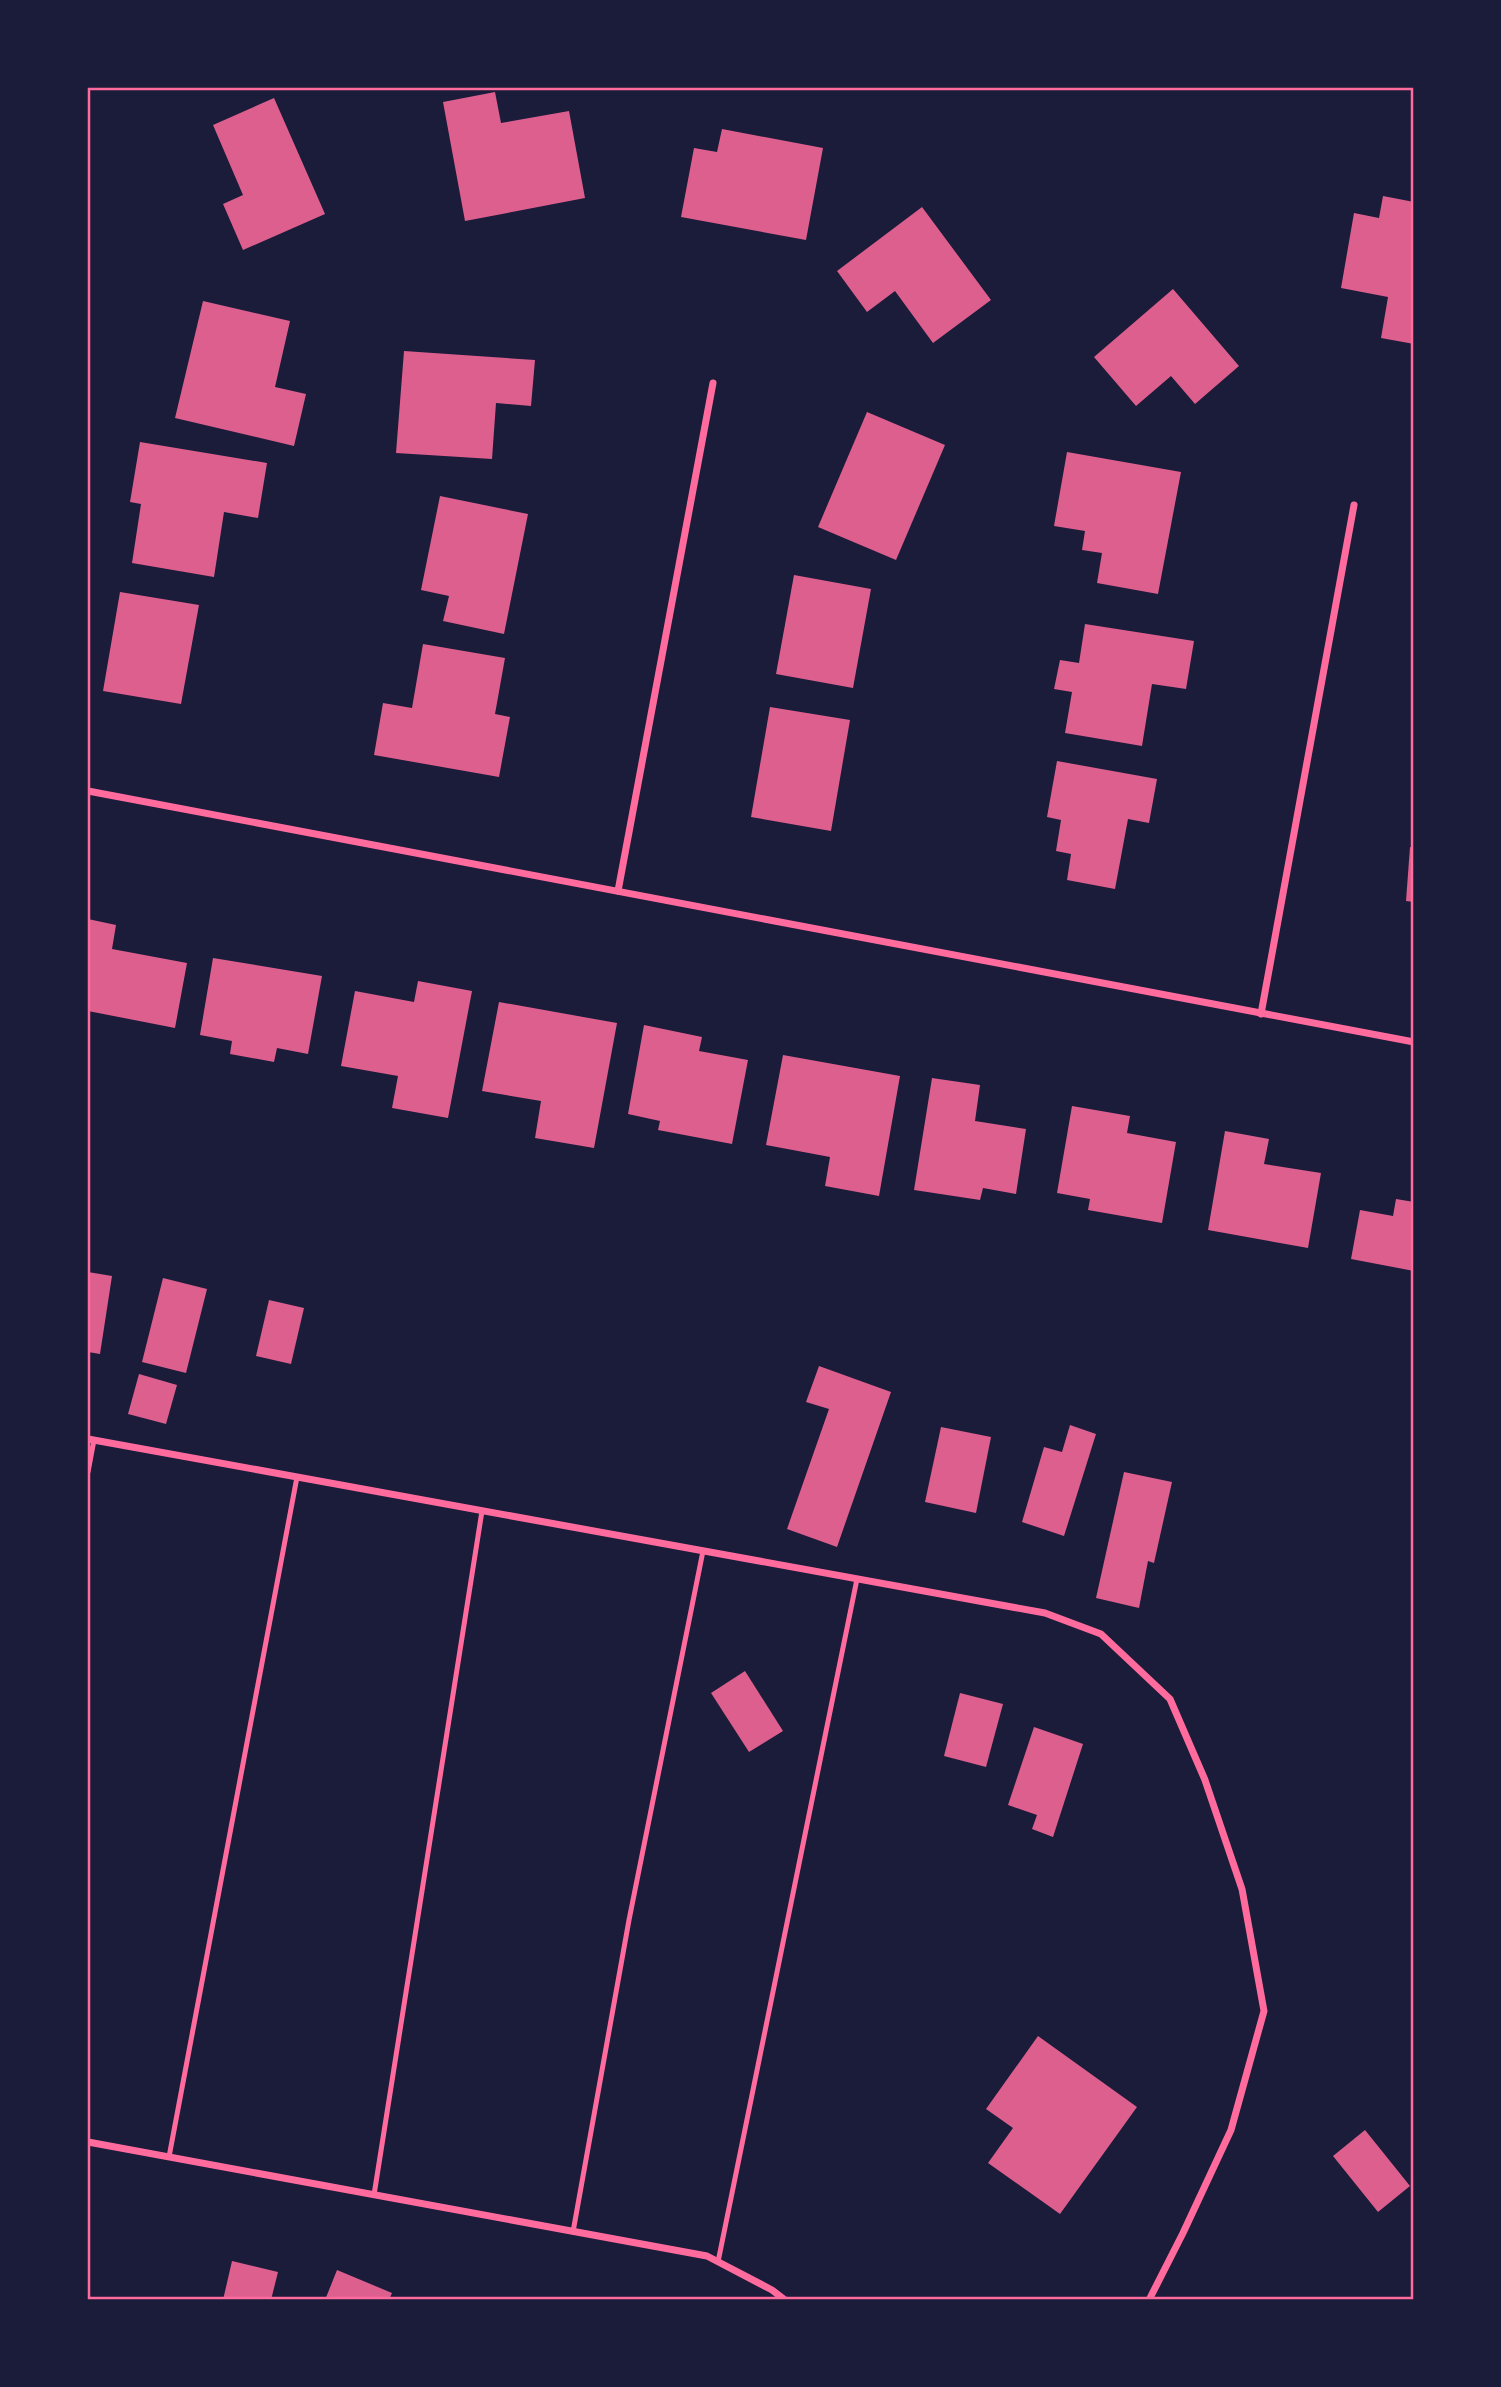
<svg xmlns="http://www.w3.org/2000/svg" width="1501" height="2387" font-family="Inter,sans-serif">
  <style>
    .building { fill: #dd5f8e }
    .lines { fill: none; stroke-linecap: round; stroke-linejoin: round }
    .service { stroke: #ff6b9d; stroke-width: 5 }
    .minor { stroke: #ff6b9d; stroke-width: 7 }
    .neatline { fill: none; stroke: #ff6b9d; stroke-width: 2.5 }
  </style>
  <rect width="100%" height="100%" fill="#1b1b3a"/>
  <!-- building -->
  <g class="building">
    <polygon points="495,92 501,123 569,111 585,198 465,221 443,102"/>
    <polygon points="274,98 325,214 243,250 223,204 243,195 213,125"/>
    <polygon points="722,129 823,148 806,240 681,217 694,148 717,152"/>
    <polygon points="1383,196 1414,202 1414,344 1381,338 1388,297 1341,288 1354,213 1379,218"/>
    <polygon points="922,207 991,300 933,343 895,291 867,312 837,271"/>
    <polygon points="1173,289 1239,366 1195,404 1171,376 1136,406 1094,357"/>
    <polygon points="203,301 290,321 275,387 306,394 294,446 175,418"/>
    <polygon points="404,351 535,360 531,406 496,403 492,459 396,453"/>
    <polygon points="867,412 945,445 896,560 818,527"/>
    <polygon points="140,442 267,463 258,518 224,512 214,577 132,563 141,504 130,502"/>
    <polygon points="1067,452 1181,472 1158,594 1097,583 1102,553 1082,550 1085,531 1054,526"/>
    <polygon points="440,496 528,514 504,634 443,621 449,596 421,590"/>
    <polygon points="794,575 871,589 853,688 776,674"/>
    <polygon points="120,592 199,605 181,704 103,691"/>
    <polygon points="1085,624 1194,641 1186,689 1152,684 1142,746 1065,733 1072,692 1054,689 1060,660 1079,663"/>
    <polygon points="423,644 505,658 495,714 510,717 499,777 374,755 383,703 412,708"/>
    <polygon points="770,707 850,720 831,831 751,817"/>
    <polygon points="1057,761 1157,779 1149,823 1128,819 1115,889 1067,880 1071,854 1056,851 1061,820 1047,817"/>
    <polygon points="1410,847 1414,848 1414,902 1406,901"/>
    <polygon points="88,919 116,925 112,949 187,963 175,1028 88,1011"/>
    <polygon points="213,958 322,976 308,1054 277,1048 274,1062 230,1054 232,1041 200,1035"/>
    <polygon points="418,981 472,991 448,1118 392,1108 398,1076 341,1066 355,991 414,1002"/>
    <polygon points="499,1002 617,1023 594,1148 535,1138 541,1101 482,1091"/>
    <polygon points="644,1025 702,1037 699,1051 748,1060 732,1144 658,1130 660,1121 628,1114"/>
    <polygon points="783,1055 900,1076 879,1196 825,1186 830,1157 766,1145"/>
    <polygon points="932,1078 980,1085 975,1121 1026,1129 1016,1194 983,1188 980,1200 914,1190"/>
    <polygon points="1072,1106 1130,1116 1127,1133 1176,1142 1162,1223 1088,1210 1090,1199 1057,1193"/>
    <polygon points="1225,1131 1269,1139 1264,1164 1321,1173 1308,1248 1208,1230"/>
    <polygon points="1396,1199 1414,1202 1414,1271 1351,1259 1360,1210 1393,1216"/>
    <polygon points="88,1272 112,1276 100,1354 88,1352"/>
    <polygon points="163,1278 207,1289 186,1373 142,1362"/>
    <polygon points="269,1300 304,1308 291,1364 256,1356"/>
    <polygon points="819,1366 891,1392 837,1547 787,1529 829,1409 806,1402"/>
    <polygon points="139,1374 177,1385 166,1424 128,1414"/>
    <polygon points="1070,1425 1096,1434 1064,1536 1022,1522 1044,1447 1062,1452"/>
    <polygon points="941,1427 991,1437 976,1513 925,1502"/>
    <polygon points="1124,1472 1172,1482 1154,1563 1148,1561 1139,1608 1096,1598"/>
    <polygon points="745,1671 783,1731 749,1752 711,1693"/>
    <polygon points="960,1693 1003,1704 986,1767 944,1756"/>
    <polygon points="1034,1727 1083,1744 1053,1837 1032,1829 1037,1815 1008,1805"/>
    <polygon points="1038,2036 1137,2107 1060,2214 988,2163 1013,2128 986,2109"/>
    <polygon points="1365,2130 1410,2186 1378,2212 1333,2156"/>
    <polygon points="232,2261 278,2272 271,2300 223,2300"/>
    <polygon points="337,2270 392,2293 389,2300 325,2300"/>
  </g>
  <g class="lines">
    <!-- service -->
    <g class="service">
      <polyline points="88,1472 94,1440"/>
      <polyline points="169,2157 297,1477"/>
      <polyline points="374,2195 482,1511"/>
      <polyline points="573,2232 629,1920 703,1551"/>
      <polyline points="718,2262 857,1579"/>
    </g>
    <!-- minor -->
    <g class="minor">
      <polyline points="88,791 1414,1042"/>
      <polyline points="618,891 713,383"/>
      <polyline points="1261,1014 1354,505"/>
      <polyline points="88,1439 1045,1613 1101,1634 1170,1699 1205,1780 1242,1889 1264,2011 1231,2130 1183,2233 1149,2300"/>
      <polyline points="88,2142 707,2256 772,2290 785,2300"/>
    </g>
  </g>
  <!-- border -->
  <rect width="1501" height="2387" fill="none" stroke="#1b1b3a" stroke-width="178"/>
  <rect x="89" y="89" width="1323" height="2209" class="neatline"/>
</svg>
